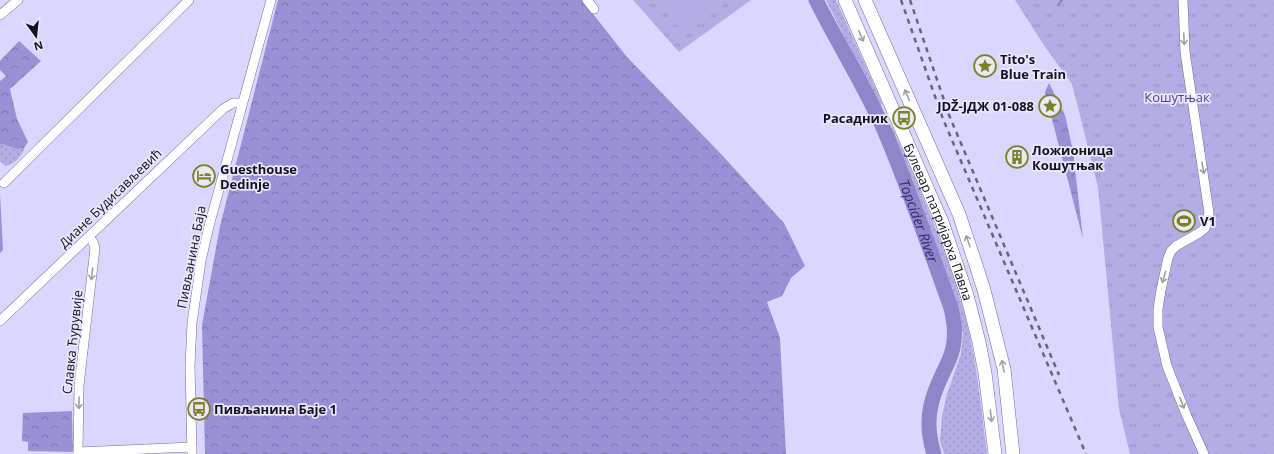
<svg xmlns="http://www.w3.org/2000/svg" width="1274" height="454" font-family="'Open Sans',sans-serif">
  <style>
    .grass { fill: url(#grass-dots) }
    .forest { fill: url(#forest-crowns) }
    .park { fill: url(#park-tufts) }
    .pitch { fill: #b2ade4 }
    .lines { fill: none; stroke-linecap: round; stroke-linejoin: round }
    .stream { stroke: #8e86c9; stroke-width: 2.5 }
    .river { stroke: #8e86c9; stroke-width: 15 }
    .street-casing { stroke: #716d98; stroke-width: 10 }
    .secondary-casing { stroke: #716d98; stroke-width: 14 }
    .street { stroke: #fff; stroke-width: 9 }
    .secondary { stroke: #fff; stroke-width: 13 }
    .rail { stroke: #66647e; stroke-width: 2.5; stroke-dasharray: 5 5; stroke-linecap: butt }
    .oneway { stroke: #a09fa6 }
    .labels { text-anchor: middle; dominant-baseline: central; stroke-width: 3.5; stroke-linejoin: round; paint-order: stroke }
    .poi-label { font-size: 13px; font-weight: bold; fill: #121021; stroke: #e8e7fb; text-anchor: start }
    .park-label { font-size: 13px; fill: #514193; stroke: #e8e7fb }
    .street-label { font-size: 13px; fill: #121021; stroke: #e8e7fb }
    .water-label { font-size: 14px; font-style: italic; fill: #392675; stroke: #e8e7fb }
  </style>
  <defs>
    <pattern id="grass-dots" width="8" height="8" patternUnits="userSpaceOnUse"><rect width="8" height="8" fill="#b2ade4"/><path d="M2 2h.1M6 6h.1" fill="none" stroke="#9894c3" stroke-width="1.8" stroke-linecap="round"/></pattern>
    <pattern id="forest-crowns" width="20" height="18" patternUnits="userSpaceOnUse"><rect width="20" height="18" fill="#9991d5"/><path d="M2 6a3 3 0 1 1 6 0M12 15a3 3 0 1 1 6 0" fill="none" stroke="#7b75ac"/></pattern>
    <pattern id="park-tufts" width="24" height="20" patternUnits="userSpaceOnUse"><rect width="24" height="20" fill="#b2ade4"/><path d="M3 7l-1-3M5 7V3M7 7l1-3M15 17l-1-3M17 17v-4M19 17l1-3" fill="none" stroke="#9894c3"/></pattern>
  </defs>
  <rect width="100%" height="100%" fill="#dad7fe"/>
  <!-- grass -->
  <g class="grass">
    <polygon points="826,0 836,0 882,103 880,108"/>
    <path d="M892 127C920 189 947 250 965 316 977 361 981 408 987 454H944L940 441 942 416 947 394 961 354 963 333 887 129Z"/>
    <path d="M2 144 17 149 24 148C24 155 12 166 5 166L0 161V145Z"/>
  </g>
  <!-- forest -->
  <g class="forest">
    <polygon points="278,0 582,0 627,57 721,154 784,223 805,266 791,278 782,296 767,302 780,338 786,454 205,454 202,325 220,226"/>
    <polygon points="19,41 41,61 10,89 17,119 28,142 24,148 17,149 2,144 0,145 0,81 6,76 0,70 0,61"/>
    <polygon points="1049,83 1065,115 1073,151 1083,239 1045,92"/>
    <polygon points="0,193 3,250 0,253"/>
    <polygon points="72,411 73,452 28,451 28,442 22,441 23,413"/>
  </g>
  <!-- park -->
  <g class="park">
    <polygon points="633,0 751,0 679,52"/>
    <polygon points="1015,0 1274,0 1274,454 1130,454 1119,409 1098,187 1072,84 1043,44"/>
  </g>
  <!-- pitch -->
  <polygon class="pitch" points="657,0 719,0 723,5 685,35"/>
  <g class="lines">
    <!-- stream -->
    <polyline class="stream" points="1058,5 1062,0"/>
    <!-- river -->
    <path class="river" id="s1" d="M816 0C838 44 865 86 885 132 909 189 929 247 950 305 955 322 957 342 949 360 942 376 935 387 931 405 927 422 929 438 934 454"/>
    <!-- street casing -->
    <g class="street-casing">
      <g id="street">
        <polyline points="587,0 594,9"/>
        <polyline points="1183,0 1185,52 1209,213 1205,228 1199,233 1176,246 1171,251 1168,258 1161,290 1158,309 1158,327 1167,366 1186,414 1204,454"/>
        <polyline points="0,15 18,0"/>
        <polyline points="4,183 189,0"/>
        <polyline points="0,321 223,109 233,103 242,103"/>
        <polyline points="78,452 192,447"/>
        <polyline points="78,454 79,385 95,248 93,242 89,237"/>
        <polyline points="192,454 190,366 192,323 201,261 209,226 271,0"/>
      </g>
    </g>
    <!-- secondary casing -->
    <g class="secondary-casing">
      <g id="secondary">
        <path id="s2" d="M845 0 942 222 967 295 979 342 985 373 995 454"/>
        <polyline points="865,0 959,214 974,259 984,290 1004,369 1013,454"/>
      </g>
    </g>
    <!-- street -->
    <use href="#street" class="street"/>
    <!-- secondary -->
    <use href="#secondary" class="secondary"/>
    <!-- rail -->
    <g class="rail">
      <polyline points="901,0 943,119 1086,454"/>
      <polyline points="910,0 949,115 1059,375"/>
    </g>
  </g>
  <!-- one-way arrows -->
  <defs><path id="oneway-shaft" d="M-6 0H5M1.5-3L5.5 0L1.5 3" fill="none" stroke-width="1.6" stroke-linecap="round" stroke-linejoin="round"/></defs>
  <g class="oneway">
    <use href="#oneway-shaft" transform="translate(861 36) rotate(67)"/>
    <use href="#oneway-shaft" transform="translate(1184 39) rotate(87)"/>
    <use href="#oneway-shaft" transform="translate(907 95) rotate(-113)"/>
    <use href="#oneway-shaft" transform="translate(1203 168) rotate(79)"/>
    <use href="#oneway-shaft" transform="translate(968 241) rotate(-109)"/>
    <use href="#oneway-shaft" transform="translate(92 274) rotate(97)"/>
    <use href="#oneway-shaft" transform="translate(1164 277) rotate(105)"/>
    <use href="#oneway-shaft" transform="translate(1003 366) rotate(-101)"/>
    <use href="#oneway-shaft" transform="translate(79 403) rotate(91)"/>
    <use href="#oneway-shaft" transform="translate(1182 403) rotate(69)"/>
    <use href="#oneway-shaft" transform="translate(991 416) rotate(84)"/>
  </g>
  <!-- icons -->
  <defs>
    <g id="sight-ring" transform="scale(1.15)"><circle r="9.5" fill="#e8e7fb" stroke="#7f7f27" stroke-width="1.5"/><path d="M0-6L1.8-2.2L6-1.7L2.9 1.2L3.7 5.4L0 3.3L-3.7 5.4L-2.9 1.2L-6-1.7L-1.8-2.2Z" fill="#7f7f27"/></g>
    <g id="bus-ring" transform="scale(1.15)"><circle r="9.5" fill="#e8e7fb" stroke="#7f7f27" stroke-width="1.5"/><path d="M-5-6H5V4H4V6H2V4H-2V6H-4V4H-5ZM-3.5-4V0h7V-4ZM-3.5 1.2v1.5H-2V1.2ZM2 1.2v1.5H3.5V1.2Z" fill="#7f7f27"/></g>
    <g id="building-ring" transform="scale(1.15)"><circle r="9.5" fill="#e8e7fb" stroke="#7f7f27" stroke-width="1.5"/><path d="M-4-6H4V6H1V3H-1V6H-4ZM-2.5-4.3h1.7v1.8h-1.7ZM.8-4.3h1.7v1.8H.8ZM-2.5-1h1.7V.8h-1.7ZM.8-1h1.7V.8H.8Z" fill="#7f7f27"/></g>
    <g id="hotel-ring" transform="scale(1.15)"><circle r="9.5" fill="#e8e7fb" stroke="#7f7f27" stroke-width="1.5"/><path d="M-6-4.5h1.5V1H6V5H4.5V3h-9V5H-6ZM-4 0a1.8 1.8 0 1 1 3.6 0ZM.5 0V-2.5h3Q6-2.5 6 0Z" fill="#7f7f27"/></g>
    <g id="stadium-ring" transform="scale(1.15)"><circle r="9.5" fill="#e8e7fb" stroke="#7f7f27" stroke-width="1.5"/><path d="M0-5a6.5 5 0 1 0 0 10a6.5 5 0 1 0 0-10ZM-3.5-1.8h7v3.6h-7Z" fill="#7f7f27"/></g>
  </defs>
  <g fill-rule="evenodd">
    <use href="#sight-ring" x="985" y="66"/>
    <use href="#sight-ring" x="1050" y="106"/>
    <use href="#bus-ring" x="904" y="118"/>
    <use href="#building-ring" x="1017" y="157"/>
    <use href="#hotel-ring" x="204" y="176"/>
    <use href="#stadium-ring" x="1184" y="221"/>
    <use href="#bus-ring" x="199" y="409"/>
  </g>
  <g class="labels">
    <!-- poi labels -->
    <g class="poi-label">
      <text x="1000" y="59">Tito's<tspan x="1000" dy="15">Blue Train</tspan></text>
      <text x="1034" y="106" text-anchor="end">JDŽ-JДЖ 01-088</text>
      <text x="888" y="118" text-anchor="end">Расадник</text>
      <text x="1032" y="150">Ложионица<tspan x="1032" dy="15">Кошутњак</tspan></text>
      <text x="220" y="169">Guesthouse<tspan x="220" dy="15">Dedinje</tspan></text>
      <text x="1200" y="221">V1</text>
      <text x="214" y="409">Пивљанина Баје 1</text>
    </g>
    <!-- park labels -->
    <g class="park-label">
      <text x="1177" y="97">Кошутњак</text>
    </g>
    <!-- street labels -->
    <g class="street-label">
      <text transform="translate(110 198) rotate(-44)">Диане Будисављевић</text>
      <text stroke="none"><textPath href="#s2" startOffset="241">Булевар патријарха Павла</textPath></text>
      <text transform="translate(191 257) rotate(-79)">Пивљанина Баја</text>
      <text transform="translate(72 342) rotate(-84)">Славка Ћурувије</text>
    </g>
    <!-- water labels -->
    <g class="water-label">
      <text stroke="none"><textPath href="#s1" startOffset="244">Topcider River</textPath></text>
    </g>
  </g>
  <!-- north arrow -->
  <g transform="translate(36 36) rotate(165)" stroke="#e8e7fb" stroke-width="3" paint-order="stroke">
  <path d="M0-3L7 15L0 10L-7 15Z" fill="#121021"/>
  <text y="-6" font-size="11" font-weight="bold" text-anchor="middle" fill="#121021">N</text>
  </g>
</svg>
